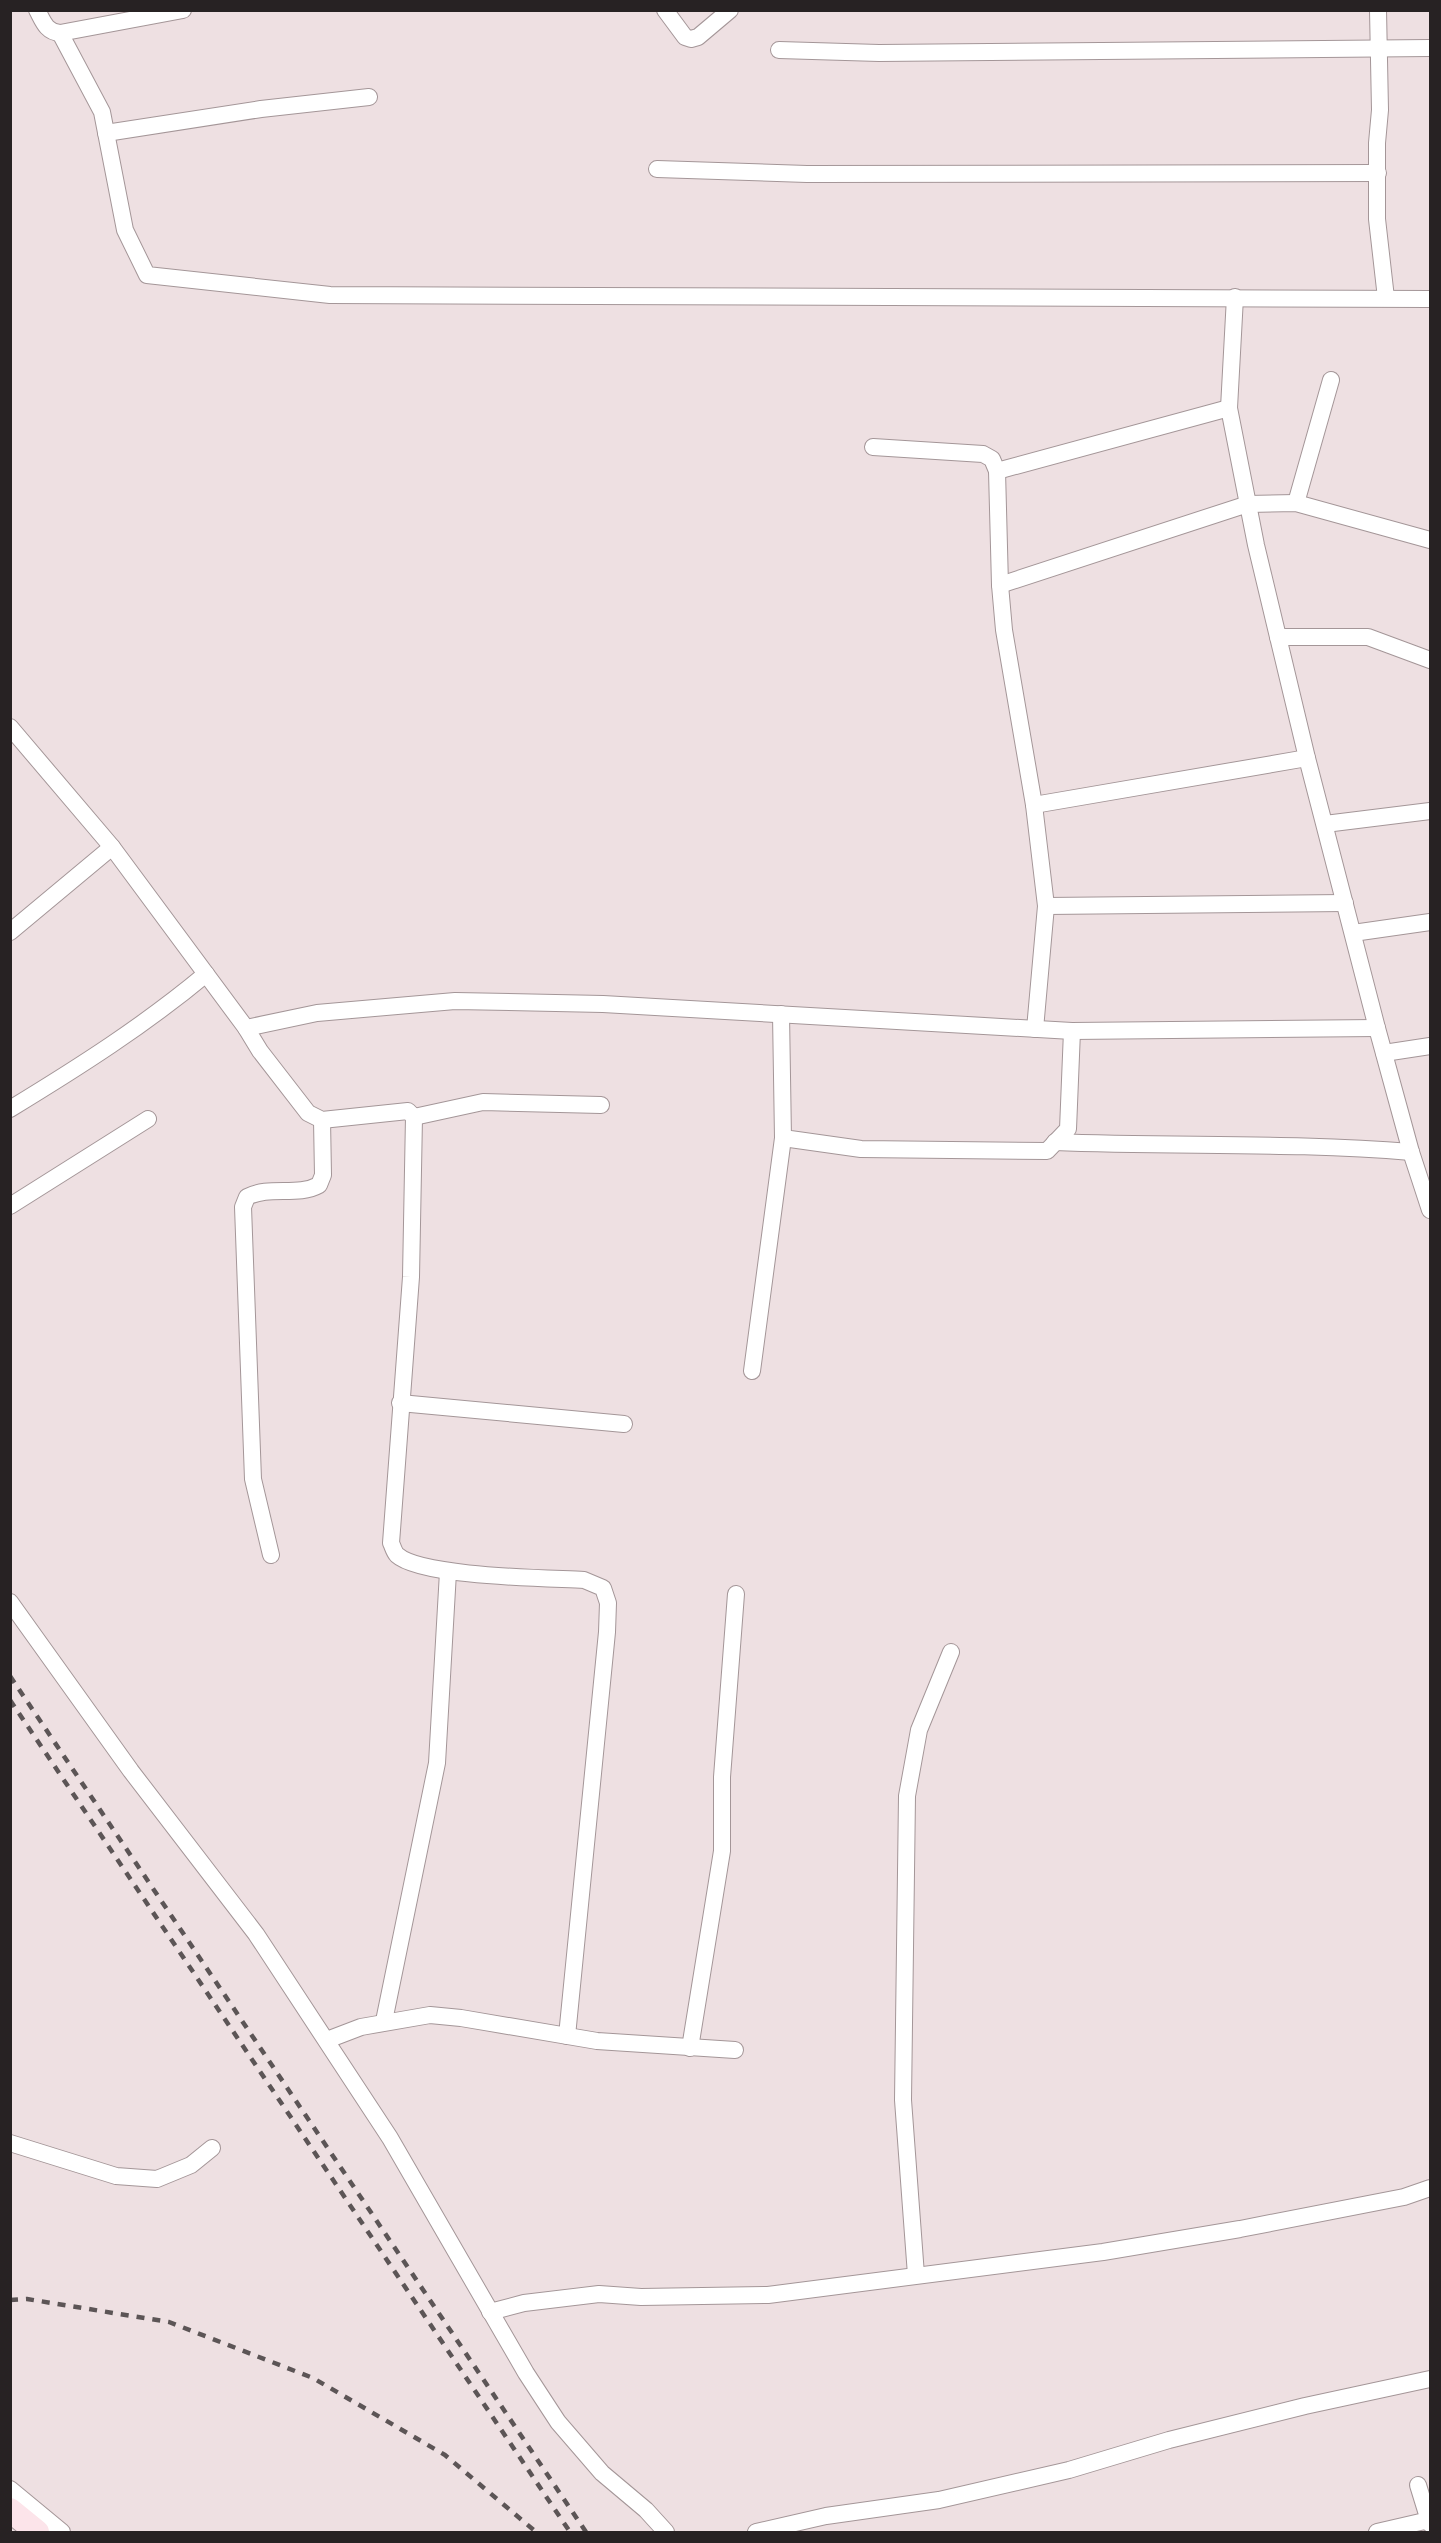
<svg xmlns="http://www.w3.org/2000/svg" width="1441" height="2543" font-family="Cabin,sans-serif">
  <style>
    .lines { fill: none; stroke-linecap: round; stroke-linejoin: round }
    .minor-casing { stroke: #a49698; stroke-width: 18 }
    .secondary-casing { stroke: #a49698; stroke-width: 26 }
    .minor { stroke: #fff; stroke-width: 16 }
    .secondary { stroke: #fce4ea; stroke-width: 24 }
    .rail { stroke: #5c5556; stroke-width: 4.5; stroke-dasharray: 8 8; stroke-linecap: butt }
  </style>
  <rect width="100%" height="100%" fill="#eee0e2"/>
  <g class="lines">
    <!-- minor casing -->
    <g class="minor-casing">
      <g id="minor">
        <path d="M37 10C43 21 46 32 60 33L183 10"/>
        <polyline points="665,10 685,37 691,39 698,37 730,10"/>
        <polyline points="1378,10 1380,110 1377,143 1377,219 1386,298"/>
        <polyline points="60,33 102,112 125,230 147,275 330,295 1430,299"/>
        <polyline points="779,50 879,53 1430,48"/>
        <polyline points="106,133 261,109 369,97"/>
        <polyline points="657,169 807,174 1378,173"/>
        <polyline points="1235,297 1229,408 1256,545 1307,758 1377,1028 1411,1152 1430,1210"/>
        <polyline points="873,447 983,454 992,459 997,471 1000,585 1004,630 1034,805 1046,906 1035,1029"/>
        <polyline points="997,471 1229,408"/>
        <polyline points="1296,503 1331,380"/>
        <polyline points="1000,585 1248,504 1296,503 1430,540"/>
        <polyline points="1278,637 1368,637 1430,660"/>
        <polyline points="10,727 112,847 246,1028 317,1013 455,1001 603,1004 1072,1031 1377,1028"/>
        <polyline points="1034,805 1307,758"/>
        <polyline points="1325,824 1430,811"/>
        <polyline points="1046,906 1345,903"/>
        <polyline points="10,932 112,847"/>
        <polyline points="1353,933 1430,922"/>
        <polyline points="781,1014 783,1138 861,1149 1047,1151 1068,1129 1072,1031"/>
        <path d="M246 1028 260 1051 308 1113 322 1120 408 1111 414 1117 411 1277 391 1543C393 1547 394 1552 397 1555 421 1577 547 1578 584 1580L603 1588 608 1603 607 1632 567 2036"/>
        <polyline points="1384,1053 1430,1046"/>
        <path d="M10 1109C79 1067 145 1025 206 974"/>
        <polyline points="414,1117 483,1102 601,1105"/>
        <path d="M1055 1142C1174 1147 1293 1142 1411 1152"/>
        <polyline points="10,1206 148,1119"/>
        <polyline points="752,1371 783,1138"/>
        <polyline points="400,1403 624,1424"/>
        <path d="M271 1555 253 1479 243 1207 247 1197C270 1185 297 1197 319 1185L323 1175 322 1120"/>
        <polyline points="10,1602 131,1771 256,1934 390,2138 526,2373 558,2422 602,2473 646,2510 666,2532"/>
        <polyline points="384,2021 437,1763 448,1572"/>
        <polyline points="327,2040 361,2027 430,2015 461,2018 597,2041 735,2050"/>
        <polyline points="690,2048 722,1851 722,1777 736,1594"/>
        <polyline points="10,2143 116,2176 157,2179 191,2165 212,2148"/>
        <polyline points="916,2275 903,2100 907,1796 919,1730 951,1652"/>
        <polyline points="490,2312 524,2303 599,2294 641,2297 768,2295 1103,2252 1240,2229 1404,2197 1430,2188"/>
        <polyline points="1418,2485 1430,2524"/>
        <polyline points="10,2489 62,2532"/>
        <polyline points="756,2532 826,2516 939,2500 1069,2470 1169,2440 1305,2406 1430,2379"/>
        <polyline points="1377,2532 1429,2520"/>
      </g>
    </g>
    <!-- secondary casing -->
    <g class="secondary-casing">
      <polyline id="secondary" points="10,2510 37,2532"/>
    </g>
    <!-- minor -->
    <use href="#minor" class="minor"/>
    <!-- secondary -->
    <use href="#secondary" class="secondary"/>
    <!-- rail -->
    <g class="rail">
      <polyline points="10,1676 586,2532"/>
      <polyline points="10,1700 570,2532"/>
      <polyline points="10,2300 27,2299 169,2322 313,2378 445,2455 536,2532"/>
    </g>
  </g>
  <!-- border -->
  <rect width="1441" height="2543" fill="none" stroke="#272223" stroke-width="24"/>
</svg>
